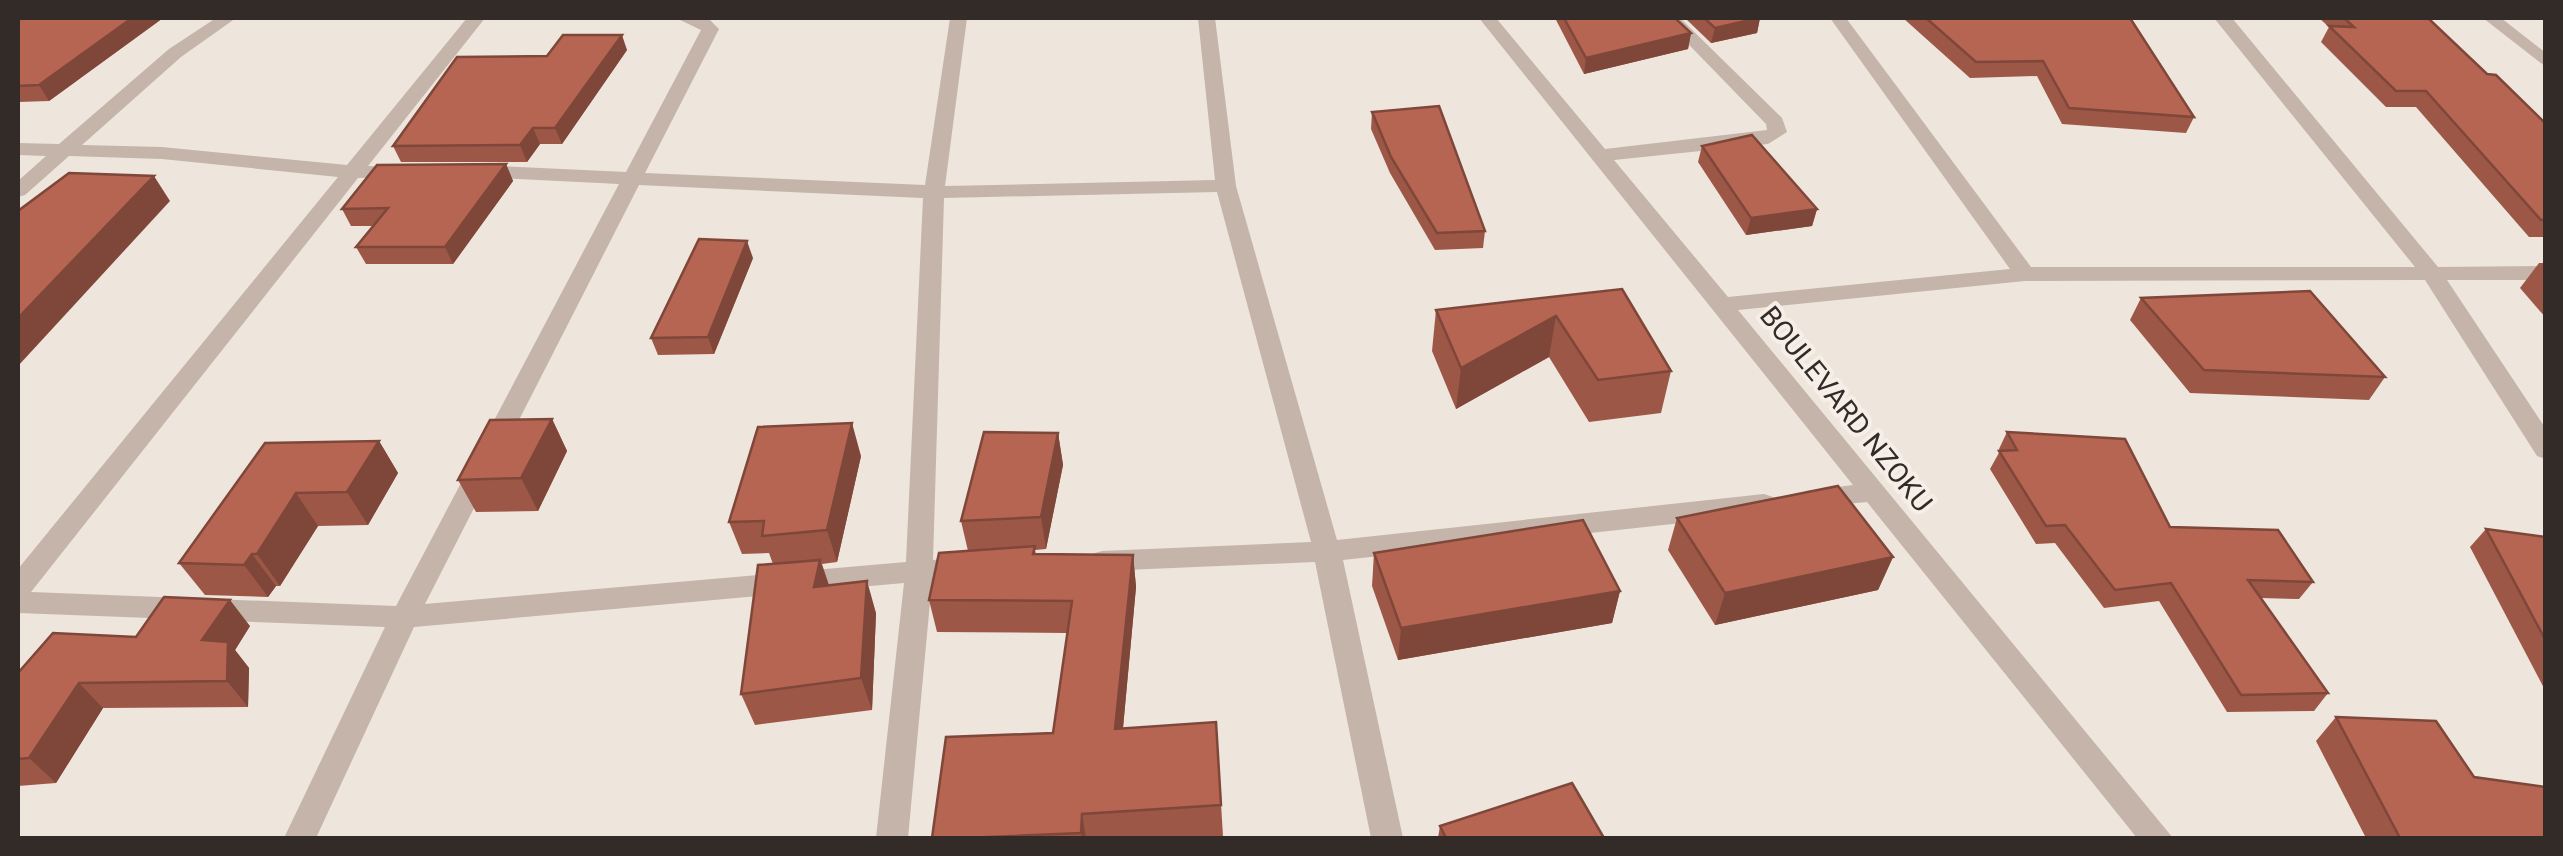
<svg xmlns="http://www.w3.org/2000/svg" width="2563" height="856" font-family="Roboto,sans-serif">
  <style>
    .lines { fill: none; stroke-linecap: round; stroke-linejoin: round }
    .minor { fill: #c5b4a9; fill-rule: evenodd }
    .wall { fill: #9d5747 }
    .shaded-wall { fill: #7f4739 }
    .building { fill: #b66552; stroke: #7f4739; stroke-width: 2.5 }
    .labels { text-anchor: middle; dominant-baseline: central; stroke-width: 8; stroke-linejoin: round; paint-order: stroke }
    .street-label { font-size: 28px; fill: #332b28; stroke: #f7efe7 }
  </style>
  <rect width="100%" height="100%" fill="#eee5dc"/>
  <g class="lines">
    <!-- minor -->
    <g class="minor">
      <path d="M216 18H236L181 57 82 145 162 147 347 165 467 18H485L368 166 413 168V176L358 178 31 592 396 606 619 184 476 177 466 171 476 165 626 172 701 30 676 18H708L719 29 645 173 925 185 950 18H967L945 186 1215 180 1198 18H1215L1236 186 1337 540 1764 494 1773 497 1777 504 1773 511 1764 514 1343 560 1403 838H1371L1315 562 1102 571 1092 568 1088 561 1092 554 1102 551 1311 542 1217 192 944 198 933 560 967 557 977 560 981 567 977 574 932 581 908 838H876L904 583 414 627 316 838H284L385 627 18 613V569L338 177 162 159 69 156 25 195 18 197V181L46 156 18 155V143L59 144 169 49ZM639 185 923 198 906 562 425 604Z"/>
      <polygon points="1479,18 1496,18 1605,149 1767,130 1766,124 1663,18 1680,18 1782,118 1787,132 1768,144 1614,160 1728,297 2010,269 1830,18 1846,18 2031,267 2415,267 2214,18 2232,18 2438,267 2546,266 2546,280 2447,280 2546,429 2546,459 2537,456 2425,280 2025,281 1738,310 2173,838 2137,838 1867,502 1814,507 1805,505 1801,498 1805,491 1853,485"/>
      <polygon points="2483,18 2501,18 2546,53 2546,67"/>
    </g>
  </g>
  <!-- wall -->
  <g class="wall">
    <polygon points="18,18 163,18 49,101 18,102"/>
    <polygon points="1555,18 1675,18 1691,33 1688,49 1584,74"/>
    <polygon points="1685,18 1760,18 1757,33 1711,43"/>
    <polygon points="1903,18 2130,18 2194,117 2186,133 2062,124 2037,76 1970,78"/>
    <polygon points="2319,18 2428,18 2487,74 2546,124 2546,237 2529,237 2416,107 2386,107 2321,42 2329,27"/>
    <polygon points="627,50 562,144 540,144 527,162 401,162 393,146 547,56"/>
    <polygon points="1372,112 1485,231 1483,248 1435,250 1390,173 1371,129"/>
    <polygon points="1702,146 1817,209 1812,226 1746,235 1698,162"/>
    <polygon points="506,164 513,181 453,264 366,264 356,247 374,226 351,226 342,209"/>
    <polygon points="753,258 714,354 658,355 651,338"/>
    <polygon points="2539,263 2546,263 2546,318 2520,288"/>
    <polygon points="1622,289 1671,371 1661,413 1589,422 1549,357 1456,409 1432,351 1436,310"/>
    <polygon points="2141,298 2385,377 2369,400 2190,393 2130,320"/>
    <polygon points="552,419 567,451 538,511 476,512 458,480"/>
    <polygon points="2007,432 2170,527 2313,582 2299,599 2261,598 2328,693 2314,711 2227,712 2159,601 2104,608 2055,543 2036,544 1990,469 2000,451 1999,449"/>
    <polygon points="1058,433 1063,465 1046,549 1035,550 1036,554 1133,555 1136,587 1123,728 1216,722 1223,836 1179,838 932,838 1053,733 1067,633 937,632 929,600 968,551 961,521"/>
    <polygon points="379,441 398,473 368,525 318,526 280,586 276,586 268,597 205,595 179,563"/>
    <polygon points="861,456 837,562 822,564 829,585 876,613 872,710 755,725 741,694 773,564 769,553 742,554 729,522"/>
    <polygon points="1677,518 1893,557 1878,590 1715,625 1668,550"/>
    <polygon points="2486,529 2546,537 2546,692 2470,547"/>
    <polygon points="1374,553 1620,591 1612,623 1398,660 1372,586"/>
    <polygon points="250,626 235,650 249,668 248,707 103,708 56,783 18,786 18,673"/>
    <polygon points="2336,717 2474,777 2546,838 2366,838 2316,741"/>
    <polygon points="1440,826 1604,838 1438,838"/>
  </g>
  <!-- shaded-wall -->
  <g class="shaded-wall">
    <polygon points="132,18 163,18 49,101 39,85"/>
    <polygon points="1760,18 1757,33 1711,43 1715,28"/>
    <polygon points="1691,33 1688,49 1584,74 1586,58"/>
    <polygon points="622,35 627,50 562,144 555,128"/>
    <polygon points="533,128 540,144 527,162 520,145"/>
    <polygon points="506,164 513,181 453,264 445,247"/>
    <polygon points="154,176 170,201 18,366 18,318"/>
    <polygon points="1817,209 1812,226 1746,235 1751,218"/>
    <polygon points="747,241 753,258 714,354 708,337"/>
    <polygon points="1556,316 1549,357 1456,409 1461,368"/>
    <polygon points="552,419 567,451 538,511 521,478"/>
    <polygon points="852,423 861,456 837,562 827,530"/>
    <polygon points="1058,433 1063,465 1046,549 1041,517"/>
    <polygon points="379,441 398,473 368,525 347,492"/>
    <polygon points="296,493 318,526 280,586 257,554"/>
    <polygon points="252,554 276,586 268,597 244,565"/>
    <polygon points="1133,555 1136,587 1120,760 1115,729"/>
    <polygon points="1893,557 1878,590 1715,625 1725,593"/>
    <polygon points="820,560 831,592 814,587"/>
    <polygon points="867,581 876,613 872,710 861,678"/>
    <polygon points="1620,591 1612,623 1398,660 1401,628"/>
    <polygon points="230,600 250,626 235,650 249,668 248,707 227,681 202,640"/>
    <polygon points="79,683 103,708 56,783 29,758"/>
    <polygon points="1082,814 1086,838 1082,838 1081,833"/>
  </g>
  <!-- building -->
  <g class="building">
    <polygon points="18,18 132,18 39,85 18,86"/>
    <polygon points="1564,18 1675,18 1691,33 1586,58"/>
    <polygon points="1704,18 1759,18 1715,28"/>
    <polygon points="1926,18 2130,18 2194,117 2069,108 2043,61 1976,62"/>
    <polygon points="2344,18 2428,18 2487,74 2496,75 2546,124 2546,220 2541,220 2426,91 2396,91 2329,26 2354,27"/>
    <polygon points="563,35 622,35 555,128 533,128 520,145 393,146 457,57 547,56"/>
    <polygon points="1439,106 1485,231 1437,233 1391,157 1372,112"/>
    <polygon points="1752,135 1817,209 1751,218 1702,146"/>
    <polygon points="506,164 445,247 356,247 388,208 342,209 377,165"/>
    <polygon points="69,173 154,176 18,318 18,211"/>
    <polygon points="699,239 747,241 708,337 651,338"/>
    <polygon points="1622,289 1671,371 1598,380 1556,316 1461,368 1436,310"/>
    <polygon points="2310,291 2385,377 2204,370 2141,298"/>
    <polygon points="552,419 521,478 458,480 490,420"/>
    <polygon points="852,423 827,530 762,536 764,521 729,522 758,427"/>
    <polygon points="984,432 1058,433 1041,517 961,521"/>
    <polygon points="2007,432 2125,439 2170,527 2278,530 2313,582 2248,580 2328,693 2241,695 2171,583 2115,590 2065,525 2046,526 1999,451 2017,450"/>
    <polygon points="379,441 347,492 296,493 257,554 252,554 244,565 179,563 265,443"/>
    <polygon points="1838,486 1893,557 1725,593 1677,518"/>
    <polygon points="1583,520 1620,591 1401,628 1374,553"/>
    <polygon points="2486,529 2546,537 2546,641"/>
    <polygon points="1035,546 1033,554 1133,555 1115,729 1216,722 1221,805 1082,814 1081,833 965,838 932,838 946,737 1053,733 1072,601 929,600 939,553"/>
    <polygon points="820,560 814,587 867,581 861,678 741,694 758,565"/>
    <polygon points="164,597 230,600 202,640 228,642 227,681 79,683 29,758 18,759 18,673 53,633 136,637"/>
    <polygon points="2336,717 2436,721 2474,777 2546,787 2546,838 2400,838"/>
    <polygon points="1572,783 1604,838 1446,838 1440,826"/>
  </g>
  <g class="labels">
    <!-- street labels -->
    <g class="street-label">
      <text transform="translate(1846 409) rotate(51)">BOULEVARD NZOKU</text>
    </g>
  </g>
  <!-- border -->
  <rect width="2563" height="856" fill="none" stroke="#332b28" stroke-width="40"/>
</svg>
